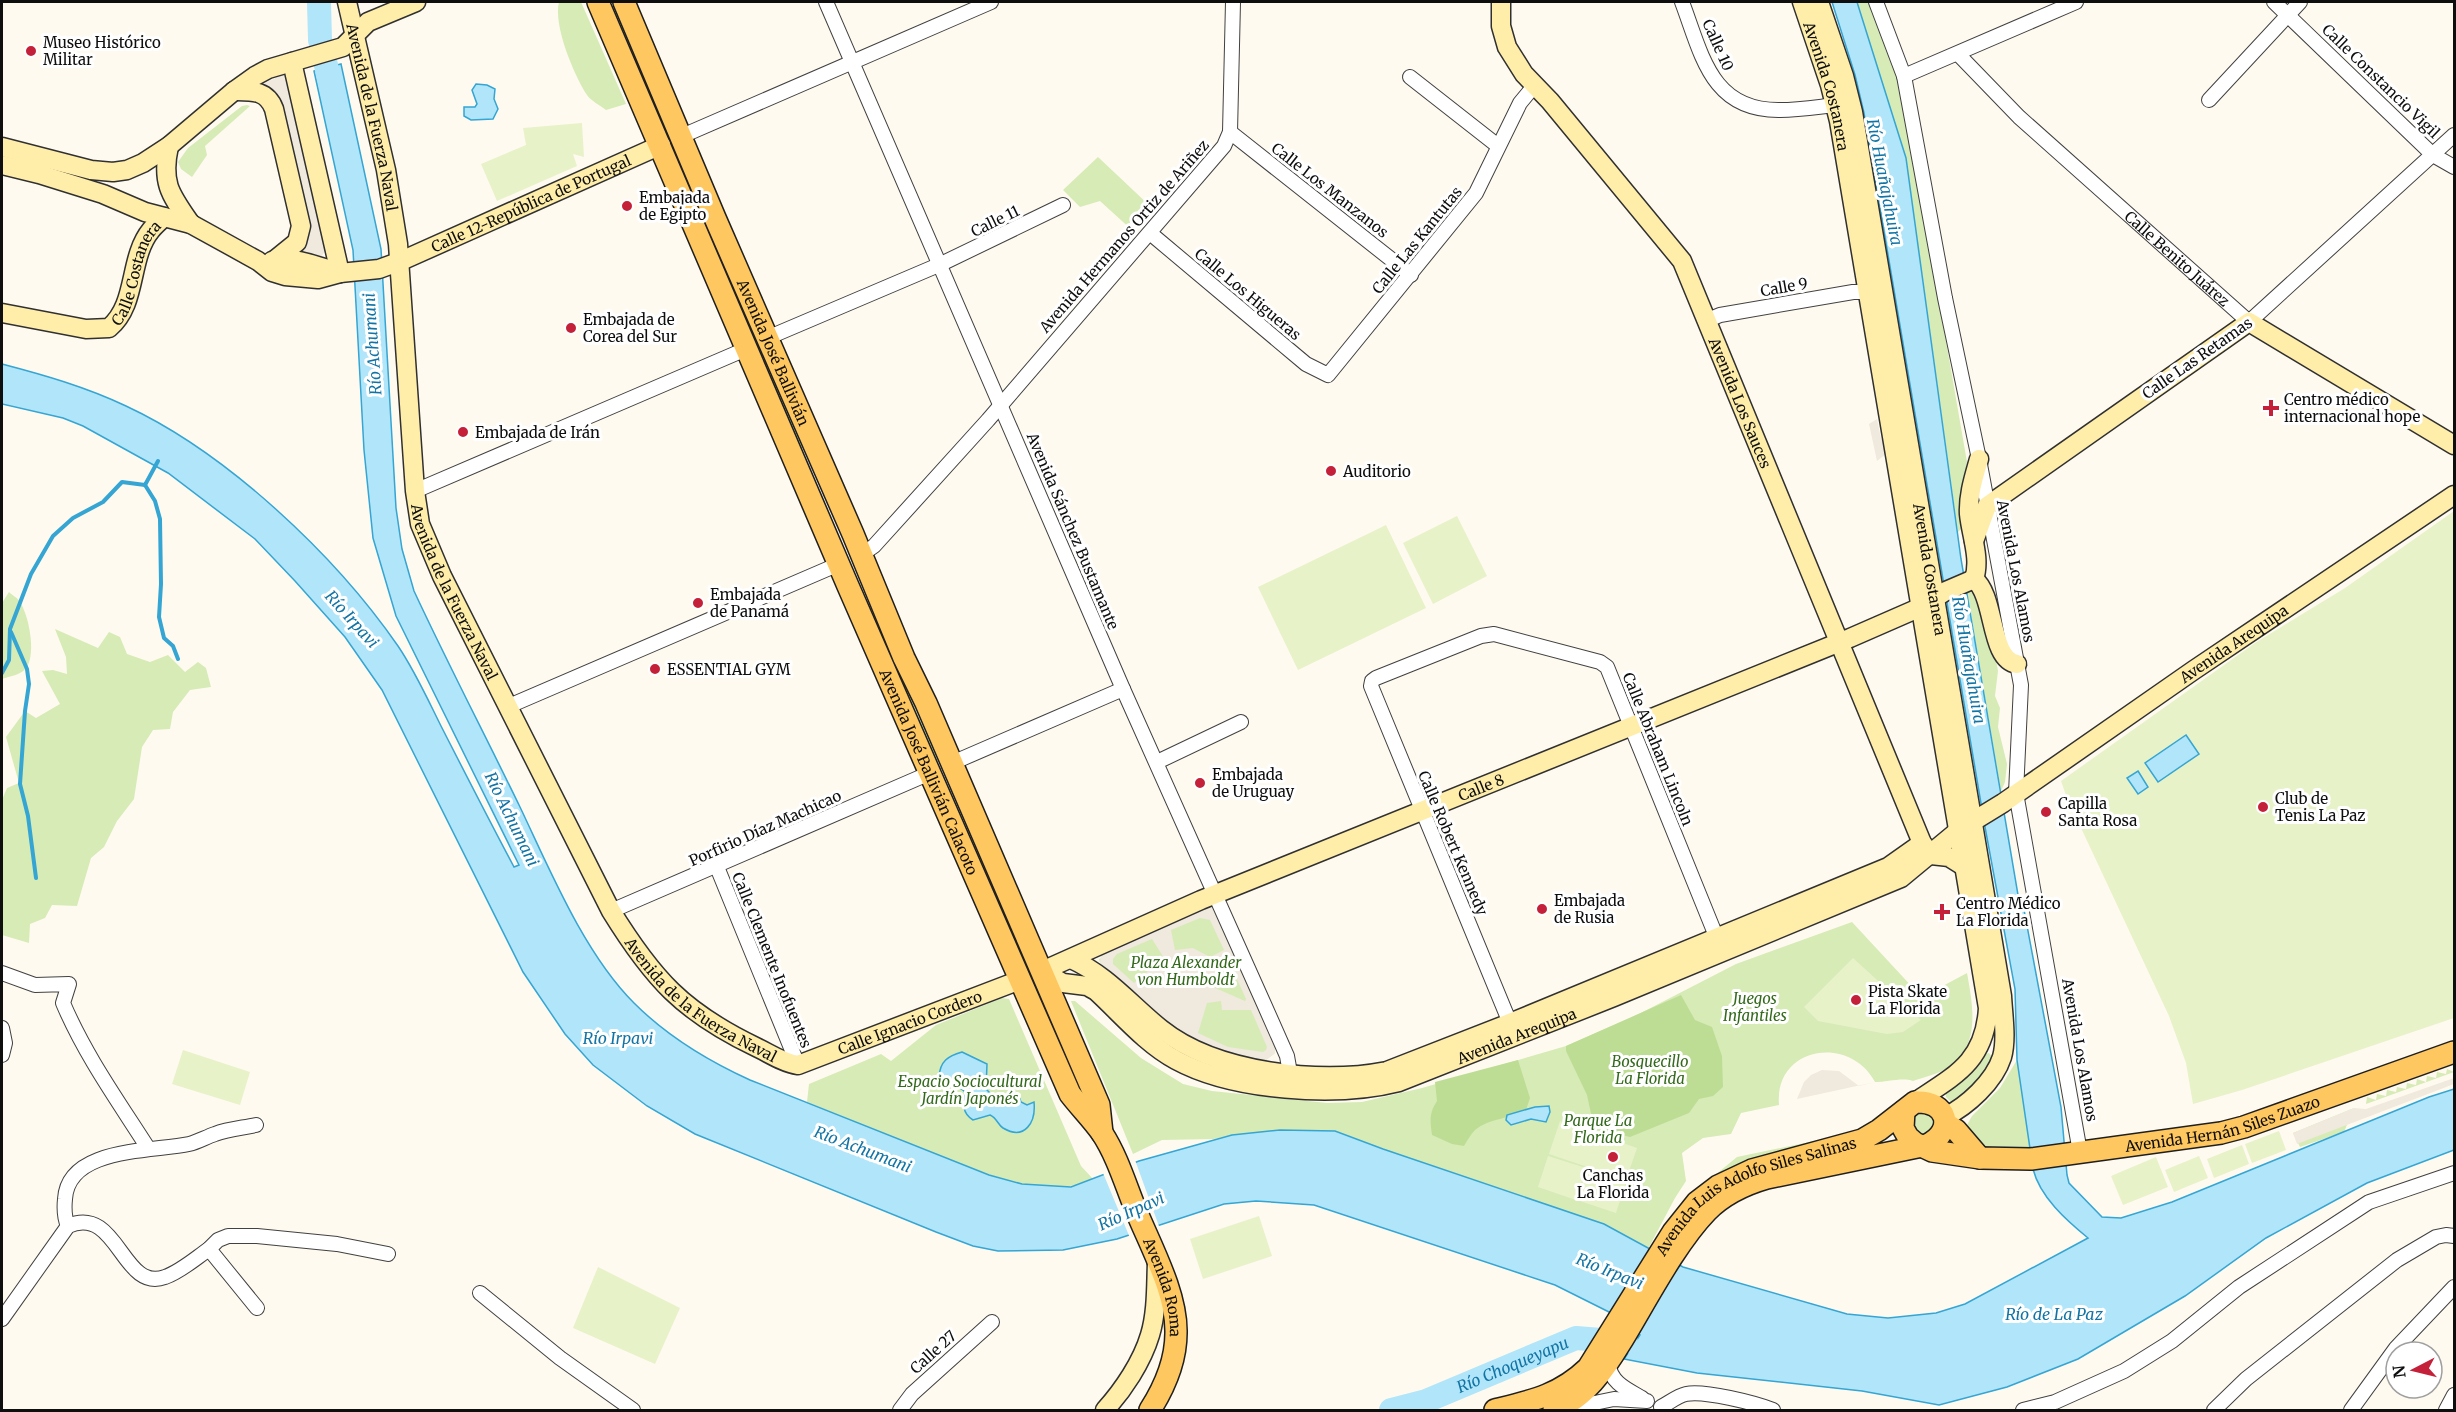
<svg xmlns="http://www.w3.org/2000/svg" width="2456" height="1412" font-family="Merriweather,serif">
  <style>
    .green { fill: #d7ebb6 }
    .forest { fill: #bddd95 }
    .pitch { fill: #e8f2c9 }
    .plaza { fill: #f0e9dd; fill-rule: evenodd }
    .water { fill: #b1e5f9; stroke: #35a5d3; stroke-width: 1.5 }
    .pier { fill: #fffaef }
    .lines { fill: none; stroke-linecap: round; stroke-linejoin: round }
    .stream { stroke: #35a5d3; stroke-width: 4 }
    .river { stroke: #b1e5f9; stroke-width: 24 }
    .street-casing { stroke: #414141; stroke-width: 16 }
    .secondary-casing { stroke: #303030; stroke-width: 21 }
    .primary-casing { stroke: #1f1f1f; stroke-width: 24 }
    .street { stroke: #fff; stroke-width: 14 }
    .secondary { stroke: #ffedaa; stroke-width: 18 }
    .primary { stroke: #fec760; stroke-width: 21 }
    .poi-dot { fill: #c42039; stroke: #fff; stroke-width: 2 }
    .labels { text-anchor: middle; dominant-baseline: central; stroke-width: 6; stroke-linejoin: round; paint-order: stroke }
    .poi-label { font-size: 15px; fill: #0e0e0e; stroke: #fff; text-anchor: start }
    .street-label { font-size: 15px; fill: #0e0e0e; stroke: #fff }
    .park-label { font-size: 15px; font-style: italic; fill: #33691b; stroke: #fff }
    .water-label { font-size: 16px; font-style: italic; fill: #1174a5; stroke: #fff }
  </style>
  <rect width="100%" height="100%" fill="#fffaef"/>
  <!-- green -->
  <g class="green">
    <path d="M559 2H581L626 104 606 110C600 105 591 101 587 95 574 75 553 25 559 2Z"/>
    <polygon points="1857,2 1874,2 1900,76 1967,462 1963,491 1962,528 1958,532 1906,158"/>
    <polygon points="247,105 250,106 205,146 207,155 192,177 181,169 178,162 188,148 242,106"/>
    <polygon points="1098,157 1151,207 1133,231 1100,201 1080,207 1063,190"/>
    <polygon points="684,167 748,317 746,319 743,318 680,169"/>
    <polygon points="769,371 771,371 804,446 802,448 800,448 767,373"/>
    <polygon points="1967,591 1976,594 1996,660 1998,671 1995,696 2000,708 1998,727 2007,764 2005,782 2001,791"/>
    <path d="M9 592C12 595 18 598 20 602 29 616 36 652 27 667 22 675 10 676 2 679V603Z"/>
    <polygon points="55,629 98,648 109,632 120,637 127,654 150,662 168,655 185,672 198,662 206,668 211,687 190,690 173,712 170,729 153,730 142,747 134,799 117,821 104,847 91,858 77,906 52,905 45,918 30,924 29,943 2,935 2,800 7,788 19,783 6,737 25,711 36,718 60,704 42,671 53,670 67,674 66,657"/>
    <polygon points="895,666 898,666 940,759 938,761 935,761 894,668"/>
    <polygon points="1211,906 1275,1046 1275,1053 1266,1060 1216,1052 1100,963 1099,959"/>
    <path d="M1852 922 1915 990 1939 988 1967 973C1973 1006 1981 1046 1948 1068 1938 1074 1924 1077 1913 1081 1903 1077 1887 1082 1875 1082 1849 1034 1774 1047 1779 1105L1741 1113 1731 1134 1703 1138 1682 1153 1686 1181 1675 1198 1648 1249 1604 1224 1383 1149 1335 1131 1232 1135 1214 1139 1162 1140 1133 1154 1071 1001H1075L1141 1058 1183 1084 1212 1091 1327 1103 1362 1102 1422 1088 1566 1046 1633 1017 1736 964Z"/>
    <path d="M1002 998 1009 999 1081 1166 1094 1180C1035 1202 973 1169 918 1147 881 1132 844 1117 807 1102L809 1084 881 1054 891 1061 936 1025Z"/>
    <polygon points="1989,1053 1992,1057 1986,1070 1957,1104 1953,1104 1946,1097 1946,1092 1972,1072 1985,1054"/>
    <path d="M2017 1060 2030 1149C2000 1150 1981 1157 1967 1125L1972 1116 2000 1088Z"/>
    <polygon points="2447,1069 2454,1072 2366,1104 2367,1097 2376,1100 2377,1094 2386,1096 2387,1090 2396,1092 2397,1087 2406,1089 2407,1083 2416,1085 2417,1079 2426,1082 2427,1076 2436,1078 2437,1072 2446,1074"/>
    <polygon points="2354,1108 2344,1132 2300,1147 2293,1133"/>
    <circle cx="1923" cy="1123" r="11"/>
    <polygon points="1878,1120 1868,1128 1708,1184 1709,1180 1737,1157 1848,1134"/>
  </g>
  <!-- forest -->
  <g class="forest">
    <polygon points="1681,995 1695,1020 1712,1027 1722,1056 1723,1087 1713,1096 1699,1099 1689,1113 1630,1137 1610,1132 1593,1123 1587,1095 1566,1051 1566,1046"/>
    <path d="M1518 1060 1530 1098 1526 1110C1510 1119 1490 1118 1475 1130 1471 1134 1467 1141 1464 1146L1452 1144 1432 1135C1430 1121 1429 1113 1437 1101L1435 1082Z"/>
  </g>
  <!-- pitch -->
  <g class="pitch">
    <polygon points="582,123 584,157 573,154 577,166 497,201 481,164 526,145 523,128"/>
    <polygon points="2454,511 2454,1018 2242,1090 2193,1104 2186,1063 2169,1016 2067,798 2061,781 2255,643 2345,588"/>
    <polygon points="1457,516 1487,576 1433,604 1403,543"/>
    <polygon points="1386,525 1426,608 1298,670 1258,587"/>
    <polygon points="1853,958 1921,1020 1903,1032 1887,1034 1818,1021 1804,1007"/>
    <polygon points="183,1050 250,1072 240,1105 172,1084"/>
    <polygon points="1560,1121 1637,1148 1626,1180 1549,1154"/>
    <polygon points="2279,1131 2286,1150 2252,1163 2245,1144"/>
    <polygon points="2242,1145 2249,1164 2214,1178 2207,1159"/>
    <polygon points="1548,1156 1586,1168 1576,1200 1538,1187"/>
    <polygon points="2199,1156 2208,1178 2174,1192 2165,1170"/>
    <polygon points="2156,1157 2168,1187 2123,1205 2111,1176"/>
    <polygon points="1587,1169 1626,1182 1616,1213 1577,1200"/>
    <polygon points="1259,1216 1272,1256 1203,1279 1190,1239"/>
    <polygon points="598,1267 680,1308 655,1364 573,1328"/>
  </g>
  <!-- plaza -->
  <g class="plaza">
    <polygon points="285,74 326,250 320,258 297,254 306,243 260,85"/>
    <polygon points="1877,419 1881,439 1886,442 1887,453 1877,461 1869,424"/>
    <path d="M1208 906 1214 908 1275 1046V1053L1266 1060 1229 1056 1187 1038 1100 963 1101 954ZM1200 918 1210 920 1224 950 1210 957 1193 948 1175 950 1171 930ZM1152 939 1164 958 1134 983 1113 964V959L1117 954ZM1232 968 1246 999 1245 1001 1206 984 1205 976ZM1221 1001 1222 1010H1251L1267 1047 1266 1050 1263 1052 1228 1047 1198 1033 1207 1003Z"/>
    <polygon points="1822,1070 1839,1071 1859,1086 1875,1082 1797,1099 1804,1082 1811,1075"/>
    <polygon points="2454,1078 2454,1084 2297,1144 2293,1133 2354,1108 2366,1109"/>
  </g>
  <!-- water -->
  <g class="water">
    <path d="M1832 2H1857L1906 158 1961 559 2018 895 2022 899 2061 1107 2067 1175 2069 1183 2102 1217 2121 1218 2172 1202 2429 1097 2454 1089V1150L2367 1183 2266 1238 2185 1296 2078 1359 2007 1387 1939 1405 1862 1391 1697 1373 1624 1359 1640 1335 1609 1312 1555 1285 1314 1205 1256 1201 1224 1204 1117 1239 1063 1250 998 1251 973 1246 936 1232 695 1134 647 1106 593 1065 565 1034 523 972 382 690 345 637 295 581 255 539 168 473 83 426 63 418 2 404V364C44 375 86 387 126 406 227 453 335 555 398 646 415 671 428 700 441 726 465 773 489 820 514 867L519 865 396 616 373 538 364 450 353 250 314 71 341 64 381 249 396 508 402 549 414 591C448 664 485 735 520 807 550 870 584 953 634 1003 668 1037 706 1060 750 1080L989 1175 1022 1184 1071 1187 1139 1161 1232 1135 1280 1130 1335 1131 1383 1149 1604 1224 1683 1267 1847 1314 1888 1318 1936 1313 1965 1304 2088 1238C2066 1220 2040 1197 2033 1169L2017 1060 2015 989 1985 827 1864 113 1855 75Z"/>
    <polygon points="476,84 487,85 495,89 494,99 498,109 493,119 471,120 464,116 464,107 475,107 477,104 472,90"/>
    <polygon points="2186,735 2199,754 2158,782 2145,763"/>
    <polygon points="2138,771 2148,787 2138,794 2127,778"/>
    <path d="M962 1052 987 1064 986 1089 996 1099 1005 1098 1014 1092 1018 1094 1021 1102 1027 1105 1034 1102C1036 1122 1025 1141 1003 1128 998 1125 997 1118 990 1115L973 1120C962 1113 963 1105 966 1093 959 1084 947 1085 939 1077 940 1061 948 1056 962 1052Z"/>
    <polygon points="1549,1106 1550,1112 1546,1122 1531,1119 1511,1125 1506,1120 1507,1115 1535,1107"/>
  </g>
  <!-- pier -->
  <polygon class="pier" points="1135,1160 1160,1229 1130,1238 1103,1173"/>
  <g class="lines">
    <!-- stream -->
    <g class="stream">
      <polyline points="145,485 155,501 160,519 161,584 159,617 164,638 173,646 178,659"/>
      <polyline points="11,632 27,669 29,684 25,711 20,784 28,816 36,878"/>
      <polyline points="2,673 9,660 10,629 31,574 53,536 73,518 103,502 122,482 145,485 158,461"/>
    </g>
    <!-- river -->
    <g class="river">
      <polyline points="319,2 320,40 334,99"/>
      <path id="s1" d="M1391 1410 1426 1401 1576 1338 1626 1342"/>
    </g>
    <!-- street casing -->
    <g class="street-casing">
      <g id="street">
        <polyline points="826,2 1123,689 1264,1004 1287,1056 1290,1073"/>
        <path d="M1682 2C1702 55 1711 111 1780 110 1799 110 1817 107 1835 105"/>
        <polyline points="1876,2 1904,76 1945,298 1979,459 2021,685 2016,793 2080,1152"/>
        <polyline points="2274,2 2433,155 2454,167"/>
        <path id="s2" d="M1958 54 2019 117 2249 322 2454 135"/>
        <polyline points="1904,76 2076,2"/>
        <polyline points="1410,77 1498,146"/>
        <polyline points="2209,100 2300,2"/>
        <polyline points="1230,132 1411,275"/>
        <polyline points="682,136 991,2"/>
        <polyline points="1150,233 1306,364 1328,375 1476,193 1520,103 1534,86"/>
        <polyline points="1708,320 1720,315 1853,292 1867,292"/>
        <polyline points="767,338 941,264 1063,205"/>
        <polyline points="415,491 746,349"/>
        <polyline points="861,555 874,546 988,420 1224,146 1230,132 1233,2"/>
        <polyline points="509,706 839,564"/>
        <polyline points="1157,762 1241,722"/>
        <polyline points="952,763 1123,689"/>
        <polyline points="717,867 798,1065"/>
        <polyline points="611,911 930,773"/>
        <path d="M2 973 35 985 69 984 63 1003C85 1055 118 1101 148 1148"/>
        <polyline points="1510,1023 1371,686 1372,681 1376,678 1481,636 1494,634 1600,662 1607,667 1716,936"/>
        <polyline points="2,1028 5,1043 2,1055"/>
        <path d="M68 1226C64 1217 64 1209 65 1199 68 1147 152 1152 189 1144 198 1142 206 1137 215 1134 228 1129 242 1128 256 1125"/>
        <polyline points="209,1249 218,1240 228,1236 257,1236 337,1244 388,1254"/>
        <polyline points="480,1293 560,1358 633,1410"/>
        <path d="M2 1319 68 1226C118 1204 122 1293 165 1277 180 1272 196 1258 209 1249L257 1308"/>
        <path d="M1608 1363C1611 1383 1626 1389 1642 1398"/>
        <path d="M1661 1407C1669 1403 1677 1396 1686 1394 1704 1390 1755 1403 1773 1410"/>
        <polyline points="1565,1409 1614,1399 1647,1401"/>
        <polyline points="900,1410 912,1394 992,1322"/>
        <polyline points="2023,1410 2055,1402 2124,1371 2172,1341 2239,1287 2369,1202 2454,1173"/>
        <polyline points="2214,1410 2246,1379 2397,1260 2436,1237 2446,1235 2454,1236"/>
        <polyline points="2351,1410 2396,1348 2454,1287"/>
        <polyline points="2446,1410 2454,1395"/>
      </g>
    </g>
    <!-- secondary casing -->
    <g class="secondary-casing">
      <g id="secondary">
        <path id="s3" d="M347 2 386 170 398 244 415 491 420 524 442 576 611 911C653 979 683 1012 756 1047 769 1053 783 1063 798 1065L1020 980"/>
        <path id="s4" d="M1501 2V26L1507 47 1524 74 1550 101 1682 261 1922 843 1931 855 1949 857 1965 867"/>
        <path id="s5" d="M1802 2 1830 85 1839 121 1988 1008C1985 1061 1956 1075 1915 1102"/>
        <path id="s6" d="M1819 2 1844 76 1853 112 2002 996C2003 1015 2007 1039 2002 1057 1994 1082 1967 1106 1945 1117"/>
        <polyline points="292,62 340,273"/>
        <path d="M234 91C252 91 267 90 274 109L301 226 297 242 276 259"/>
        <path d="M169 146C161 183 170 194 191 224"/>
        <polyline points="2,147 91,170 113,172 127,170 143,163 169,146 234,91 255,76 268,69 343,47 368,22 416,2"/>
        <path id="s7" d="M2 165 39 174 103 194 145 212 191 224 258 261 272 272 285 276 318 279 340 273 379 269 401 261 661 145"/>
        <path d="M272 261C287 254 324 268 340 273"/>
        <path id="s8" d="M2 313 86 329 109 328C138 304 128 258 151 230 155 225 160 221 164 217"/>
        <polyline points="1974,541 1987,506 2249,322 2454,445"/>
        <path d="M1974 579C1981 559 1971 535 1969 514 1968 495 1974 477 1979 459"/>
        <path d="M1974 579C1996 596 1989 660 2017 664"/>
        <path d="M1071 959C1107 975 1131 1005 1161 1029 1216 1073 1320 1084 1387 1071L1510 1023 1888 867 1922 843"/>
        <path id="s9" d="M1042 971 1063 983 1087 986 1096 991C1121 1014 1146 1044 1176 1060 1233 1091 1336 1098 1399 1082L1614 997 1901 878 1959 830 2003 803 2194 670 2454 495"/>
        <path id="s10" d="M1042 971 1201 900 1850 638 1921 607 1946 591 1974 579"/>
        <path d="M1105 1410C1123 1390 1142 1362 1150 1335 1157 1312 1156 1285 1157 1262"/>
      </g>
    </g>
    <!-- primary casing -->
    <g class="primary-casing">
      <g id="primary">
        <path id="s11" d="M598 2 848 586 1070 1094C1080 1107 1092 1119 1102 1133 1117 1156 1125 1183 1135 1208 1150 1245 1177 1293 1176 1333 1176 1360 1164 1388 1150 1410"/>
        <path id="s12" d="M624 2 715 218 853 534 904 658 926 703 1099 1105 1102 1133"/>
        <path id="s13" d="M1904 1111 1903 1128 1908 1137 1915 1143 1932 1151 1980 1158 2031 1159 2221 1133 2244 1127 2454 1052"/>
        <polyline points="1945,1123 1956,1130 1980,1158"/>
        <path id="s14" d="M1495 1410C1532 1401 1560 1395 1588 1368L1673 1232 1697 1202 1718 1186 1752 1170 1862 1140 1879 1130 1915 1102C1948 1100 1956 1131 1927 1145L1767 1178C1746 1184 1723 1195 1707 1211 1675 1244 1645 1303 1621 1342 1604 1370 1585 1398 1554 1410"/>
      </g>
    </g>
    <!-- street -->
    <use href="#street" class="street"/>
    <!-- secondary -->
    <use href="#secondary" class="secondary"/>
    <!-- primary -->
    <use href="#primary" class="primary"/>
  </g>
  <!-- markers -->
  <g class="poi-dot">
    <circle cx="31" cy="51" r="6"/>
    <circle cx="627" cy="206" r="6"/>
    <circle cx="571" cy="328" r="6"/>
    <path d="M2268 399h6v6h6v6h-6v6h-6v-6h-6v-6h6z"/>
    <circle cx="463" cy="432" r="6"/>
    <circle cx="1331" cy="471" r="6"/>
    <circle cx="698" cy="603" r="6"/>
    <circle cx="655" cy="669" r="6"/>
    <circle cx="1200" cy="783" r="6"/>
    <circle cx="2263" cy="807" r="6"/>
    <circle cx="2046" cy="812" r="6"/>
    <circle cx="1542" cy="909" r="6"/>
    <path d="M1939 903h6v6h6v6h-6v6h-6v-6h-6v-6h6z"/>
    <circle cx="1856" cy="1000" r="6"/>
    <circle cx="1613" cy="1157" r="6"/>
  </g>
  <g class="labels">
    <!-- poi labels -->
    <g class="poi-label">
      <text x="43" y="42">Museo Histórico<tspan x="43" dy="17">Militar</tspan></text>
      <text x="639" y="197">Embajada<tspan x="639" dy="17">de Egipto</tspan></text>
      <text x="583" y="319">Embajada de<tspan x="583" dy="17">Corea del Sur</tspan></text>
      <text x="2284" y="399">Centro médico<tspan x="2284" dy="17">internacional hope</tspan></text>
      <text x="475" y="432">Embajada de Irán</text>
      <text x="1343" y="471">Auditorio</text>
      <text x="710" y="594">Embajada<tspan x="710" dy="17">de Panamá</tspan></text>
      <text x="667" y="669">ESSENTIAL GYM</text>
      <text x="1212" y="774">Embajada<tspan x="1212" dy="17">de Uruguay</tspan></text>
      <text x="2275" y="798">Club de<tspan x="2275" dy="17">Tenis La Paz</tspan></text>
      <text x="2058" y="803">Capilla<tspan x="2058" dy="17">Santa Rosa</tspan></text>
      <text x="1554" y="900">Embajada<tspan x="1554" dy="17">de Rusia</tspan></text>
      <text x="1956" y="903">Centro Médico<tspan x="1956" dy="17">La Florida</tspan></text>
      <text x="1868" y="991">Pista Skate<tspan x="1868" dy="17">La Florida</tspan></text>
      <text x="1613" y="1175" text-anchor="middle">Canchas<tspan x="1613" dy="17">La Florida</tspan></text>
    </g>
    <!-- street labels -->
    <g class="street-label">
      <text transform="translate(1718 45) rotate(66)">Calle 10</text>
      <text transform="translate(2381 81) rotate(44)">Calle Constancio Vigil</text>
      <text stroke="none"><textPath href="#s5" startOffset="88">Avenida Costanera</textPath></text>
      <text stroke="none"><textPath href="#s3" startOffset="118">Avenida de la Fuerza Naval</textPath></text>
      <text transform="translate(1330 190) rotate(38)">Calle Los Manzanos</text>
      <text stroke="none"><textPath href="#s7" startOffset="567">Calle 12-República de Portugal</textPath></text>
      <text transform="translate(995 221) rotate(-26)">Calle 11</text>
      <text transform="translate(1124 236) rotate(-49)">Avenida Hermanos Ortiz de Ariñez</text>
      <text transform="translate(1417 240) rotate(-51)">Calle Las Kantutas</text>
      <text stroke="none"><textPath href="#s2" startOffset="300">Calle Benito Juárez</textPath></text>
      <text stroke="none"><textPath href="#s8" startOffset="171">Calle Costanera</textPath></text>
      <text transform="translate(1784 287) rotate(-10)">Calle 9</text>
      <text transform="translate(1248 294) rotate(40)">Calle Los Higueras</text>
      <text stroke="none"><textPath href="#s12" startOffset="381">Avenida José Ballivián</textPath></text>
      <text transform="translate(2197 358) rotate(-35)">Calle Las Retamas</text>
      <text stroke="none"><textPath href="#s4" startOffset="476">Avenida Los Sauces</textPath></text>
      <text transform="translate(1073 531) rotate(67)">Avenida Sánchez Bustamante</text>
      <text stroke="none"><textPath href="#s6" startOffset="579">Avenida Costanera</textPath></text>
      <text transform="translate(2016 571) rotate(79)">Avenida Los Alamos</text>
      <text stroke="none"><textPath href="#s3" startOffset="604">Avenida de la Fuerza Naval</textPath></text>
      <text stroke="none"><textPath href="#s9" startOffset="1342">Avenida Arequipa</textPath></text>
      <text transform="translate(1658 749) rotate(68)">Calle Abraham Lincoln</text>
      <text stroke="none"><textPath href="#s11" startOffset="838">Avenida José Ballivián Calacoto</textPath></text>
      <text stroke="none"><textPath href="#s10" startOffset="476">Calle 8</textPath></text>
      <text transform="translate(765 828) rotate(-24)">Porfirio Díaz Machicao</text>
      <text transform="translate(1453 843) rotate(67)">Calle Robert Kennedy</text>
      <text transform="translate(772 960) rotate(68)">Calle Clemente Inofuentes</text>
      <text stroke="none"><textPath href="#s3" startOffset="1089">Avenida de la Fuerza Naval</textPath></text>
      <text stroke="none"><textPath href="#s3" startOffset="1328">Calle Ignacio Cordero</textPath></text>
      <text stroke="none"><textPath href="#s9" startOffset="519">Avenida Arequipa</textPath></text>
      <text transform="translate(2080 1050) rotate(80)">Avenida Los Alamos</text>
      <text stroke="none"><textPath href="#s13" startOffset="350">Avenida Hernán Siles Zuazo</textPath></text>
      <text stroke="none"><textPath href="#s14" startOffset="356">Avenida Luis Adolfo Siles Salinas</textPath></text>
      <text stroke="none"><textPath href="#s11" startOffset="1407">Avenida Roma</textPath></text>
      <text transform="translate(933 1352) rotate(-42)">Calle 27</text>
    </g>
    <!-- park labels -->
    <g class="park-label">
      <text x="1186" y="962">Plaza Alexander<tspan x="1186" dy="17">von Humboldt</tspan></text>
      <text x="1755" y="998">Juegos<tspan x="1755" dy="17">Infantiles</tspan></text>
      <text x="1650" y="1061">Bosquecillo<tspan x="1650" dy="17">La Florida</tspan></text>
      <text x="970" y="1081">Espacio Sociocultural<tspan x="970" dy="17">Jardín Japonés</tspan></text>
      <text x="1598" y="1120">Parque La<tspan x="1598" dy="17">Florida</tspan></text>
    </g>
    <!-- water labels -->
    <g class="water-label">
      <text transform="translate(1885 182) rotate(79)">Río Huañajahuira</text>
      <text transform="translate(372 344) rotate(-94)">Río Achumani</text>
      <text transform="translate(352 619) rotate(48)">Río Irpavi</text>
      <text transform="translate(1969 660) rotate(80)">Río Huañajahuira</text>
      <text transform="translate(512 819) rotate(64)">Río Achumani</text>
      <text x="618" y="1038">Río Irpavi</text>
      <text transform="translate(863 1149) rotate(21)">Río Achumani</text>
      <text transform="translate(1131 1211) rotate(-24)">Río Irpavi</text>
      <text transform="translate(1610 1271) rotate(22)">Río Irpavi</text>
      <text x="2054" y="1314">Río de La Paz</text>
      <text stroke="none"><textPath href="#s1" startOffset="130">Río Choqueyapu</textPath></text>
    </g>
  </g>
  <!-- border -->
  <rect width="2456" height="1412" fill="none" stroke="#0e0e0e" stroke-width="6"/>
  <!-- north arrow -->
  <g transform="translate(2414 1370) rotate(263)"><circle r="28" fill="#ffffff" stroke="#9f9f9f" stroke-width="1.5"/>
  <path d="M0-4.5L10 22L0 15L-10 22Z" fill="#c42039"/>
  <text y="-9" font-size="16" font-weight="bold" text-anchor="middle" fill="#0e0e0e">N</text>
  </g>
</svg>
